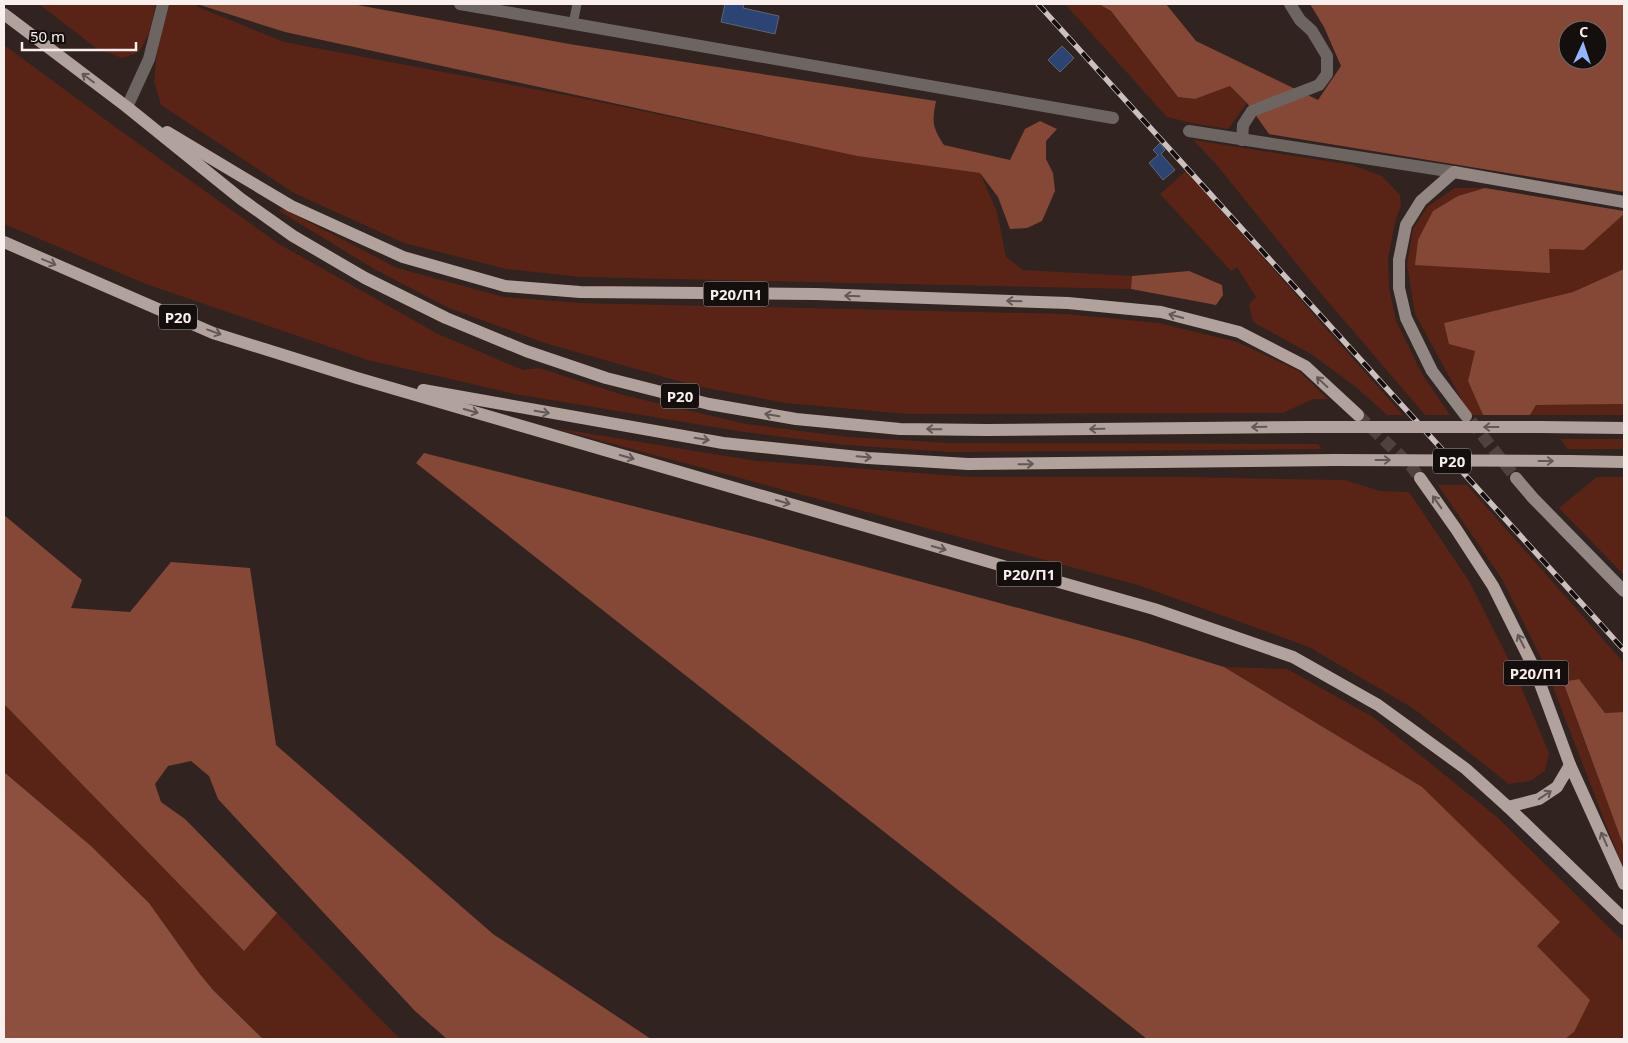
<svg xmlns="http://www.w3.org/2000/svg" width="1628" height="1043" font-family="'Noto Sans',sans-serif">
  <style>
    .green { fill: #592415 }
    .forest { fill: #854837; fill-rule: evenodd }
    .water { fill: #8d503e }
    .building { fill: #2b4474; stroke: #5e6571 }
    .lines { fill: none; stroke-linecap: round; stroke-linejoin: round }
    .secondary-tunnel { stroke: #4f423e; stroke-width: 12; stroke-dasharray: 12 6; stroke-linecap: butt }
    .primary-tunnel { stroke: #4f423e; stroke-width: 12; stroke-dasharray: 12 6; stroke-linecap: butt }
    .lane { stroke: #6c6562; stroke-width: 9 }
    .street { stroke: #6c6562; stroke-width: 12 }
    .secondary { stroke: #938784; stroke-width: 12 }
    .primary { stroke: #b1a29e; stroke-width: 12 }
    .rail-casing { stroke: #cbc0be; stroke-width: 5.5 }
    .rail { stroke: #140e0c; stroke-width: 4; stroke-dasharray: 11; stroke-linecap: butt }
    .primary-bridge { stroke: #b1a29e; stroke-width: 12 }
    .oneway { stroke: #625855 }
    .labels { text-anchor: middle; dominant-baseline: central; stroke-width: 4; stroke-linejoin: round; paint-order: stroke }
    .shield { fill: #140e0c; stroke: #b4acaa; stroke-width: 1 }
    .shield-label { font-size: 15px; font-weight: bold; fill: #f9efed }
  </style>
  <rect width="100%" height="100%" fill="#31231f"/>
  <!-- green -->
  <g class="green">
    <polygon points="39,4 156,4 149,33 139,52 122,58 96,48"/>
    <polygon points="170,4 196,4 198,7 284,42 571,96 857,156 980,173 997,212 1006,257 1023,270 1132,276 1131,289 581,277 506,269 404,243 294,193 161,105 154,81 158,42"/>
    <polygon points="1065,4 1099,4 1111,11 1178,97 1195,99 1230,86 1247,103 1228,129 1192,123 1167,117"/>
    <polygon points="4,45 125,134 279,244 438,334 523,370 539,368 623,395 746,424 848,437 951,443 1318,444 1322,449 950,452 845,445 744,432 515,394 368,360 146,284 4,224"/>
    <polygon points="1193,140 1352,165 1382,176 1400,195 1401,205 1395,222 1388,259 1389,288 1396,321 1422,374 1450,415 1425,415 1318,290 1215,163"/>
    <polygon points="1186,171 1403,415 1387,415 1356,387 1311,354 1253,322 1249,304 1256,297 1237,267 1231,271 1160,194"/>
    <polygon points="1455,188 1485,188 1458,196 1549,273 1549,249 1584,250 1624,214 1624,269 1573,292 1444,323 1475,351 1468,381 1483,415 1470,415 1415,314 1407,264 1413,229 1428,206"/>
    <polygon points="282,208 397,268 504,297 580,303 1066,314 1159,323 1237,342 1299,371 1328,399 1313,399 1283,413 907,414 786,403 696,386 545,343 449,308 376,270 279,211"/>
    <polygon points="1624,404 1624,415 1530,415 1536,405"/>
    <polygon points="554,428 757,461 972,477 1180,477 1345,480 1380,491 1409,492 1469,581 1513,668 1549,753 1545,771 1530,781 1509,784 1414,709 1309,647 1138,585"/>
    <polygon points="1560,439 1624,439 1624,449 1568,449"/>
    <polygon points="1597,477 1624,477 1624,575 1559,508"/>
    <polygon points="1438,485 1467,485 1624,663 1624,712 1605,713 1579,679 1563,683 1624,847 1624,866 1619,858 1544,664 1502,579"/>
    <polygon points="1224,667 1287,669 1373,717 1497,817 1624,942 1624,1039 1565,1039 1574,1032 1537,946 1559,922 1422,788"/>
    <polygon points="4,704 243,950 277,913 400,1039 263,1039 213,990 199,973 149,903 91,846 4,772"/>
  </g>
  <!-- forest -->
  <g class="forest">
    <path d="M197 4H352L569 44 936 101C932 122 932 127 944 145L1010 160 1025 129 1040 121 1057 129 1046 141V159L1053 173 1055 191 1042 221 1027 228 1010 229 998 197 980 173 857 156 285 32Z"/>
    <path d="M1099 4H1166L1196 41 1318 100 1341 66 1324 27 1310 4H1624V192L1269 134 1247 103 1230 86 1195 99 1178 97 1111 11ZM1568 30H1598V60H1568Z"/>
    <polygon points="1485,188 1624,211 1624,214 1584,250 1549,249 1550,273 1415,265 1418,240 1433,211 1458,196"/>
    <polygon points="1624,269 1624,404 1536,405 1530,415 1483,415 1468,381 1475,351 1449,344 1444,323 1573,292"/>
    <polygon points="1189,271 1222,285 1223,295 1216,305 1131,289 1132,276"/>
    <polygon points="424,453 759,538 1137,640 1224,667 1422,787 1560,922 1537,946 1590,1000 1574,1032 1565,1039 1147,1039 416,463"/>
    <polygon points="4,515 82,580 71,608 130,612 171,562 250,568 276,745 493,934 651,1039 447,1039 415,1011 218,799 209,776 191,761 168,766 155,784 161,802 185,819 277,913 244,951 4,704"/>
    <polygon points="1579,679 1605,713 1624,712 1624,847 1563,682"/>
  </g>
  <!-- water -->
  <polygon class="water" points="4,772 91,846 149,903 199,973 213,990 263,1039 4,1039"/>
  <!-- building -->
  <g class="building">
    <polygon points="725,4 744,4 743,8 779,16 775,34 721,22"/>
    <polygon points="1062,46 1074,58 1060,72 1048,60"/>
    <polygon points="1160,143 1165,150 1161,154 1175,170 1163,180 1149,163 1158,155 1153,150"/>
  </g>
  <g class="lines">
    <!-- secondary-tunnel -->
    <polyline class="secondary-tunnel" points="1471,421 1516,478"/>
    <!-- primary-tunnel -->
    <polyline class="primary-tunnel" points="1358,415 1411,466 1420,478"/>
    <!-- lane -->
    <polyline class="lane" points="573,24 577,4"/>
    <!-- street -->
    <g class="street">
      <polyline points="460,4 1113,118"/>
      <polyline points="127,107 149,59 163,4"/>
      <polyline points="1189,131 1454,172"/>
      <polyline points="1242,140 1243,125 1252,111 1319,85 1327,74 1327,56 1312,31 1300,20 1290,4"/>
    </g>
    <!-- secondary -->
    <g class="secondary">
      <polyline points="1466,416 1432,371 1406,318 1399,288 1399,260 1406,225 1421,201 1454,172 1624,202"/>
      <polyline points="1516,478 1533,498 1624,591"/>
    </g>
    <!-- primary -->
    <g class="primary">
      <polyline points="4,14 127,107 241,199 293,236 365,278 446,318 526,351 606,378 709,404 796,419 900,429 987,430 1308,427"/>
      <polyline points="167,132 291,206 403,257 505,286 580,292 816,294 1068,303 1161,312 1239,332 1305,366 1358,415"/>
      <polyline points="4,242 213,333 357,378 1010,568 1154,609 1293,657 1378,705 1466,769 1508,807 1624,919"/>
      <polyline points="423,390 723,443 868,458 968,464 1334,460"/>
      <polyline points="1540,427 1624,428"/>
      <polyline points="1570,461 1624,462"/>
      <polyline points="1420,478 1456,529 1493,586 1535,670 1570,765 1624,884"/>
      <polyline points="1508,807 1539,799 1557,787 1570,765"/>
    </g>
    <!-- rail casing -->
    <g class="rail-casing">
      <polyline id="rail" points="1038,4 1624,650"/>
    </g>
    <!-- rail -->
    <use href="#rail" class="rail"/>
    <!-- primary-bridge -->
    <g class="primary-bridge">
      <polyline points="1308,427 1540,427"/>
      <polyline points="1334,460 1570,461"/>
    </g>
  </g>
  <!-- one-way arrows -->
  <defs><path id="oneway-shaft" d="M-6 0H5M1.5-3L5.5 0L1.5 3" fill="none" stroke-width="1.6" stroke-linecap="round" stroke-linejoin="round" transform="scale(1.25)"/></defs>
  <g class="oneway">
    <use href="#oneway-shaft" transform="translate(88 78) rotate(-143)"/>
    <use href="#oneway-shaft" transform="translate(49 262) rotate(23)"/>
    <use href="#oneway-shaft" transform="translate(852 296) rotate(-178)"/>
    <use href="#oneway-shaft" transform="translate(1014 301) rotate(-178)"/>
    <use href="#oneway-shaft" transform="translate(1176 316) rotate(-165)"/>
    <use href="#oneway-shaft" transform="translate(214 332) rotate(20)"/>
    <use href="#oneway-shaft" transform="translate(1322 382) rotate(-137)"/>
    <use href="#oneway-shaft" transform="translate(471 411) rotate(16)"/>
    <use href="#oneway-shaft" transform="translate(542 412) rotate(10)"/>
    <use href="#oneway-shaft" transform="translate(772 415) rotate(-170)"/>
    <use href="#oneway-shaft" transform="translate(1259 427) rotate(179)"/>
    <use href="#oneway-shaft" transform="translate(1491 427) rotate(-180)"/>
    <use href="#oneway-shaft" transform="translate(934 429) rotate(-179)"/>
    <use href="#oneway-shaft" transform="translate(1097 429) rotate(179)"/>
    <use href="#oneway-shaft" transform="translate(702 439) rotate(9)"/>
    <use href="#oneway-shaft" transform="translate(627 457) rotate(16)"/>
    <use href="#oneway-shaft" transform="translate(864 457) rotate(5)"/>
    <use href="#oneway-shaft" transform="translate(1383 460)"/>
    <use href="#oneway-shaft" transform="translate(1546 461)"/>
    <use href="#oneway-shaft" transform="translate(1026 464) rotate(-1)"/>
    <use href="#oneway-shaft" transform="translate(783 502) rotate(16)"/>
    <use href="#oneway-shaft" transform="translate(1437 502) rotate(-125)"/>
    <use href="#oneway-shaft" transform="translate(939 548) rotate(16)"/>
    <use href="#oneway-shaft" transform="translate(1521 641) rotate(-117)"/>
    <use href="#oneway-shaft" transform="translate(1545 795) rotate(-34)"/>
    <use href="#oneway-shaft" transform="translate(1604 839) rotate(-114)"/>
  </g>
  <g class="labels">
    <!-- shield labels -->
    <g class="shield">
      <rect x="703.5" y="281.5" width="65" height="25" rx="4"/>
      <rect x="159" y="304.5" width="38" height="25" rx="4"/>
      <rect x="661" y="383.5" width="38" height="25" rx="4"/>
      <rect x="1433" y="448.5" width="38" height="25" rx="4"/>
      <rect x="996.5" y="561.5" width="65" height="25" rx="4"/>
      <rect x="1503.5" y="660.5" width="65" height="25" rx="4"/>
    </g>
    <g class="shield-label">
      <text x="736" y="294">Р20/П1</text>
      <text x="178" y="317">Р20</text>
      <text x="680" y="396">Р20</text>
      <text x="1452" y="461">Р20</text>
      <text x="1029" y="574">Р20/П1</text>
      <text x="1536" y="673">Р20/П1</text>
    </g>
  </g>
  <!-- border -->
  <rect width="1628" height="1043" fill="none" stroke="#f9efed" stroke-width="10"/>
  <!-- north arrow -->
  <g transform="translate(1583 45) rotate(3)"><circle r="24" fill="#140e0c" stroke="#706866"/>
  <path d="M0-4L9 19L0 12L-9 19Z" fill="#93b7fd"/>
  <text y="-8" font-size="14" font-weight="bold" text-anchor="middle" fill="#f9efed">С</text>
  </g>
  <!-- scale -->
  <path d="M22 42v8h114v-8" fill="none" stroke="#f9efed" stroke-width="2.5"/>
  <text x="30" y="42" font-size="15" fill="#f9efed" stroke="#140e0c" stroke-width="4" paint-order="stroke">50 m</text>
</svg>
